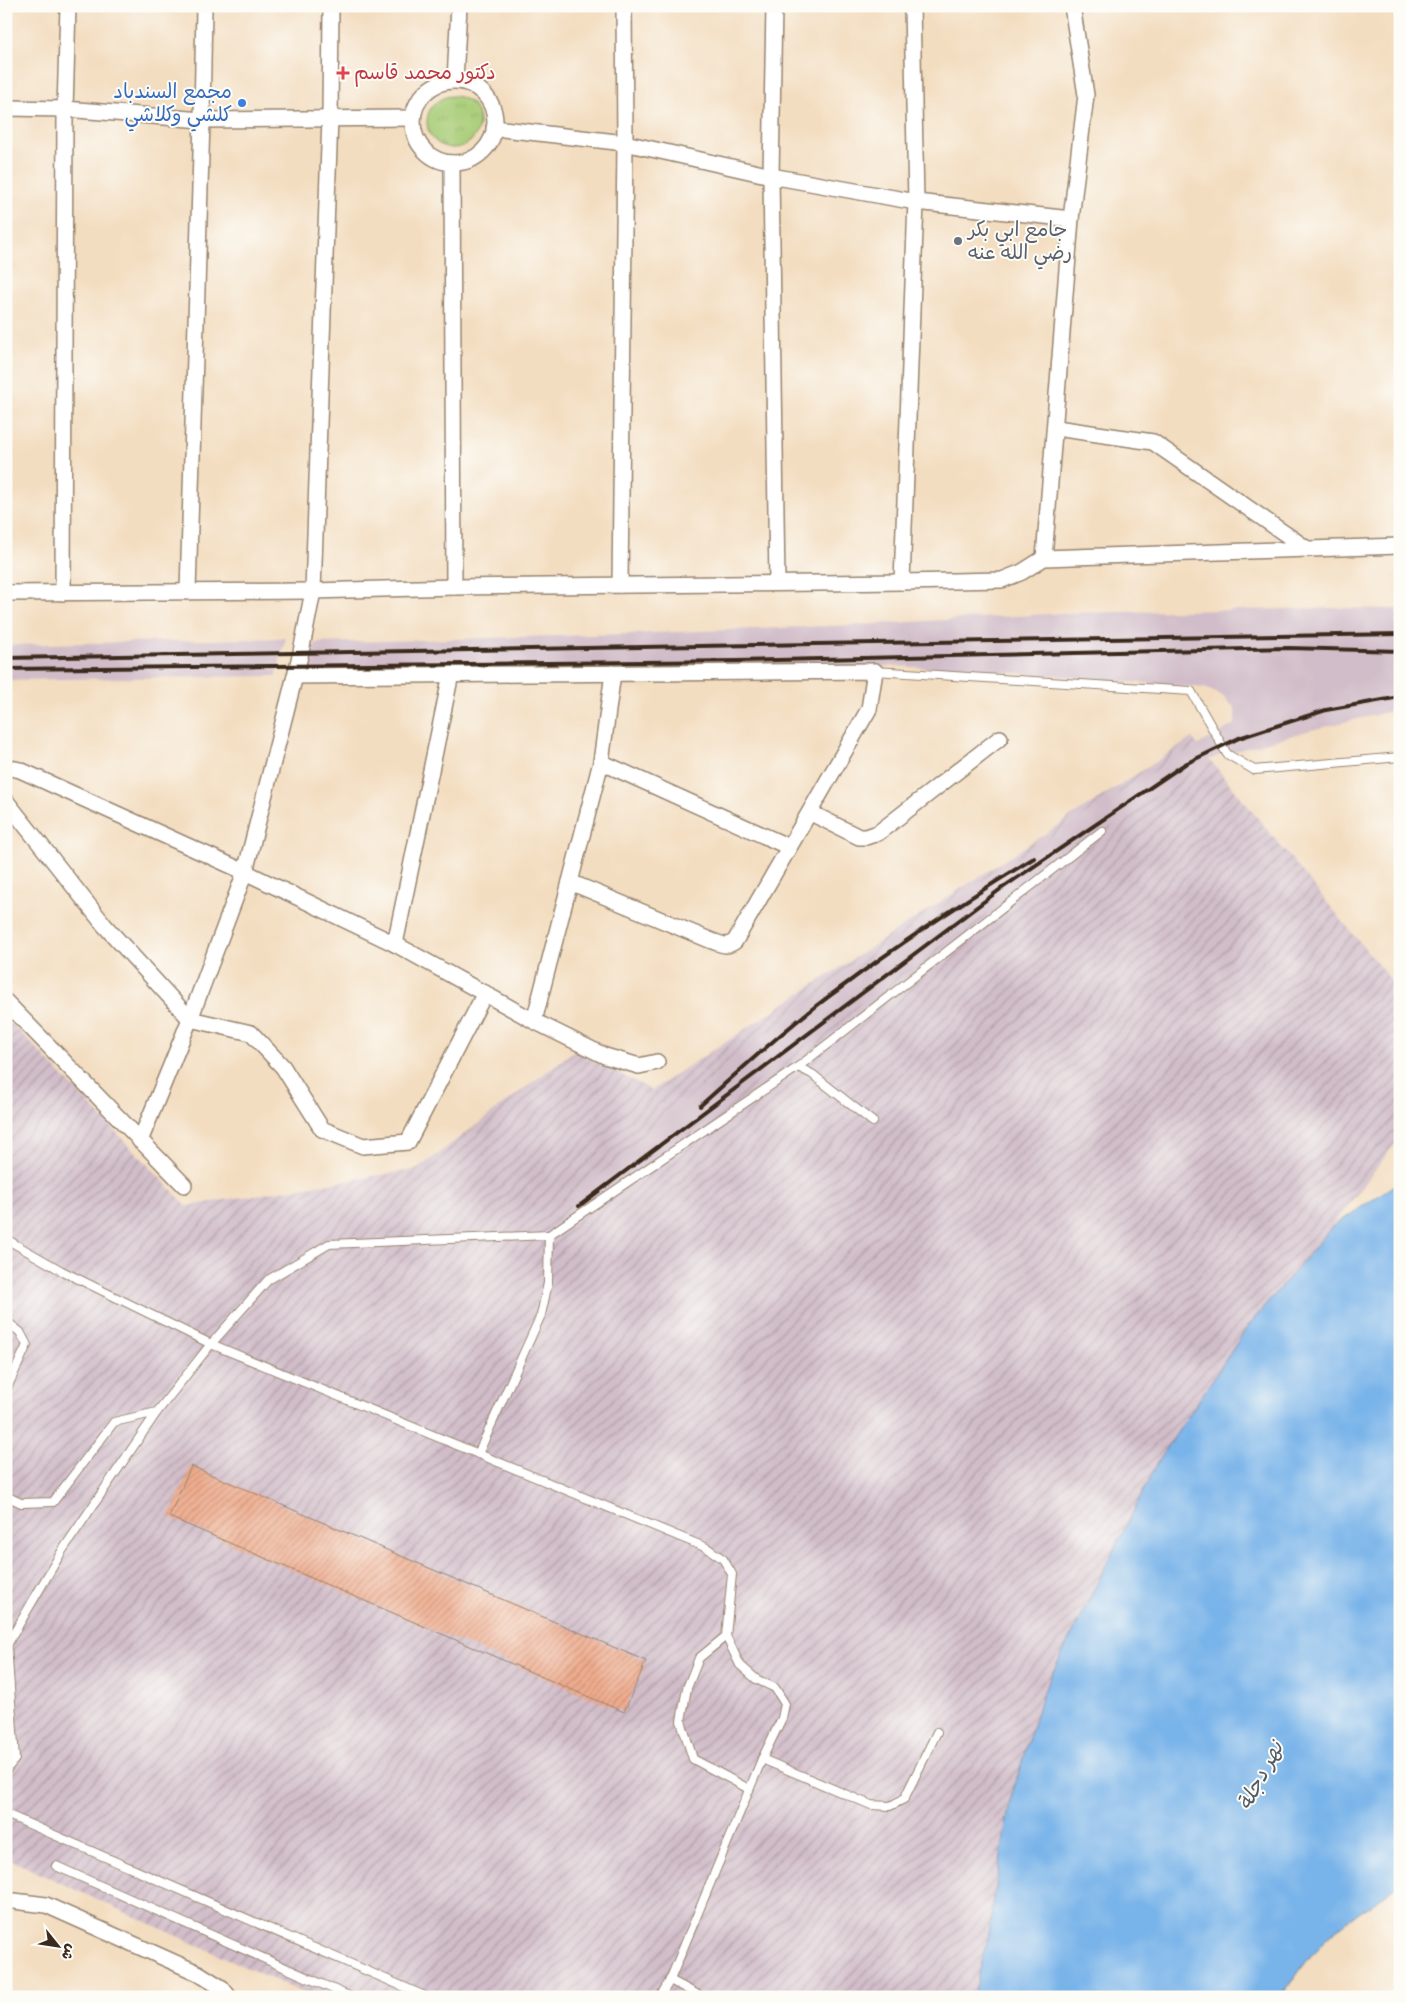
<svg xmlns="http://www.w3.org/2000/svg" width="1406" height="2003" font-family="Mynerve,'Playpen Sans Arabic',sans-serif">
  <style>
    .industrial { fill: url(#industrial-furrows) }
    .railway { fill: #d1bdc9 }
    .grass { fill: url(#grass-tufts); stroke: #717b4a }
    .water { fill: #78b3e9; stroke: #5a6e84 }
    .building { fill: url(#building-hatch) }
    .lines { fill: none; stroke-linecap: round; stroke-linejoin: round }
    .service-casing { stroke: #97846f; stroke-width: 10 }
    .minor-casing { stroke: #97846f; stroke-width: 18 }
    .service { stroke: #fff; stroke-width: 8 }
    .minor { stroke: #fff; stroke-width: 15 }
    .rail { stroke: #3b2a1e; stroke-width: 4 }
    .health-dot { fill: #e0444e; stroke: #fdfcf7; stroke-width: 2 }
    .shop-dot { fill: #3f7fe0; stroke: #fdfcf7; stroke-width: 2 }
    .worship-dot { fill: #6b7280; stroke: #fdfcf7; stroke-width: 2 }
    .labels { text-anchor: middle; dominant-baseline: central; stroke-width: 4; stroke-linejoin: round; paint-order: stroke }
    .health-label { font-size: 20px; fill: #be3a42; stroke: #fdfcf7; text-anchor: start }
    .shop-label { font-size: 20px; fill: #366cbe; stroke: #fdfcf7; text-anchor: end }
    .worship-label { font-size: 20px; fill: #5b616d; stroke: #fdfcf7; text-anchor: start }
    .water-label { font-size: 21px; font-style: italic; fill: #505a65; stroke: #fdfcf7 }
  </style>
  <defs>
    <pattern id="industrial-furrows" width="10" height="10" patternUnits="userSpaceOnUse" patternTransform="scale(1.25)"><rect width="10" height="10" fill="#d1bdc9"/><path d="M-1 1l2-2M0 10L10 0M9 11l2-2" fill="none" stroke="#ab9aa3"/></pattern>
    <pattern id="grass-tufts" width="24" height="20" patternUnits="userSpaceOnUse" patternTransform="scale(1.25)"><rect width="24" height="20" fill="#a7cc76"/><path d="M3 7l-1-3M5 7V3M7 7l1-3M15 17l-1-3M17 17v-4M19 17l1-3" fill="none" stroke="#91af66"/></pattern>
    <pattern id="building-hatch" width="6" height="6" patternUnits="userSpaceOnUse" patternTransform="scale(1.25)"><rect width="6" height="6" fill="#f0ad8f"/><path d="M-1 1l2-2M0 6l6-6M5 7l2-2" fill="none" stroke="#c48d74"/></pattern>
  </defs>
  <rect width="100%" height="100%" fill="#fdfcf7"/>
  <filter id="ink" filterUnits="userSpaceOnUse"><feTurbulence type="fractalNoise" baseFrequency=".02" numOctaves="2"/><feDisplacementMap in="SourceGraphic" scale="10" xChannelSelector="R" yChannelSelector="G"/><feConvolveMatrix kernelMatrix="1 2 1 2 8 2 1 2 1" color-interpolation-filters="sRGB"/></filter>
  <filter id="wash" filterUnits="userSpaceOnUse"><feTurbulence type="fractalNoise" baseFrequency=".0096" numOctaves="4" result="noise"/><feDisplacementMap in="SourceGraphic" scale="20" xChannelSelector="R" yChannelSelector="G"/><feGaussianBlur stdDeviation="1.12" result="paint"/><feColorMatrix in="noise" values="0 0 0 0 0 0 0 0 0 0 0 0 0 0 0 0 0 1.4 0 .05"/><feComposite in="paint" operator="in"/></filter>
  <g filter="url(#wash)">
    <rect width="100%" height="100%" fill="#f3ddc0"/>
    <!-- industrial -->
    <polygon class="industrial" points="1192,738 1400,991 1400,1137 1332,1227 1249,1325 1043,1692 1010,1801 988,1934 974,1997 312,1997 6,1858 6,1017 187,1206 418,1169 574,1051 652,1090"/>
    <!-- railway -->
    <g class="railway">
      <polygon points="1336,608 1400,609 1400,709 1307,731 1218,756 1202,763 876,991 581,1214 567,1203 750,1045 957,896 1168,762 1235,724 1235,708 1221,695 1204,688 1048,675 896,666 308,674 315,643 627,634 856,625 1066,613"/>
      <polygon points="286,638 276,676 6,680 6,645"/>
    </g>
    <!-- grass -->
    <circle class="grass" cx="453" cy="122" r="26"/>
    <!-- water -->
    <path class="water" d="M1400 1181V1882C1382 1899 1360 1910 1341 1926 1316 1945 1299 1971 1282 1997H974L988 1934 1010 1801 1043 1692 1159 1460 1249 1325 1332 1227Z"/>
    <g id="blocks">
      <!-- building -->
      <polygon class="building" points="191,1466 646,1661 624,1712 169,1517"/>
    </g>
  </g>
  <g filter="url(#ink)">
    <use href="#blocks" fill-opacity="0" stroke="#97846f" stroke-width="1"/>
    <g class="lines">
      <!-- service casing -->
      <g class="service-casing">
        <g id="service">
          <polyline points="875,671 1191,691 1227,754 1254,770 1400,757"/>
          <polyline points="798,1067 812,1074 873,1122"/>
          <polyline points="6,1239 62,1271 211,1344 707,1548 723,1559 732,1574 726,1636 740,1665 756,1679 775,1688 785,1704 782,1718 762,1759 670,1980 660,1997"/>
          <polyline points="6,1321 20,1332 27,1345 6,1390"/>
          <polyline points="478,1454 541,1315 548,1283 549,1235"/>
          <polyline points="6,1496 21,1503 53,1502 114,1422 157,1412"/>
          <polyline points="726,1636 699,1658 687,1688 681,1721 693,1759 749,1789"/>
          <polyline points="762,1759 871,1805 890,1806 904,1799 937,1732"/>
          <polyline points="6,1770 15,1759 7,1645 62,1551 157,1412 211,1344 268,1280 329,1244 549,1235 798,1067 1102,831"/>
          <polyline points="6,1814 427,1997"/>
          <polyline points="56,1866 351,1997"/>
          <polyline points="670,1980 702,1997"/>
        </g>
      </g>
      <!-- minor casing -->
      <g class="minor-casing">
        <g id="minor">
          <polyline points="774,6 771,176 777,582"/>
          <polyline points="455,80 459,6"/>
          <circle cx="454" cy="122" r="41"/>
          <polyline points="6,108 65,109 202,120 412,118"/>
          <polyline points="494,128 625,143 771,176 916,202 1071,219"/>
          <polyline points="452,163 454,587"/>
          <polyline points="1056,428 1153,442 1307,549"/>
          <polyline points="1044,558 1071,219 1086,95 1072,6"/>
          <polyline points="902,582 916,202 912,6"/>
          <polyline points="620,585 625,143 624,6"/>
          <polyline points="188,592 202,120 204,6"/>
          <polyline points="6,593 313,591 454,587 902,582 1002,580 1022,572 1044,558 1400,546"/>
          <polyline points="63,593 65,109 68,6"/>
          <path d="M295 676 875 671 869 709 735 941C727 948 721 944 712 941L570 882"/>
          <polyline points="601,762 789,847"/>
          <polyline points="6,767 20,770 245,872 395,944 534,1021 605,1056 639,1066 657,1062"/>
          <polyline points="6,801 105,926 190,1019 251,1033 283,1067 322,1129 363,1146 408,1142 485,993"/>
          <polyline points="811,813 859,837 866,837 878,833 1000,738"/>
          <polyline points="395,944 451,674"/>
          <polyline points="6,1002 184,1185"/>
          <polyline points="534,1021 601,762 613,673"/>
          <polyline points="140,1141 190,1019 245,872 301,652 313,591 330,118 331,6"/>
          <polyline points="6,1900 46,1905 198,1973 222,1988 229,1997"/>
        </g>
      </g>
      <!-- service -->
      <use href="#service" class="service"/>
      <!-- minor -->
      <use href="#minor" class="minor"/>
      <!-- rail -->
      <g class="rail">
        <polyline points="6,658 1400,634"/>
        <polyline points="6,669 737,661 1289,648 1400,651"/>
        <path d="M700 1106C745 1066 790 1024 839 989 902 942 967 899 1034 858"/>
        <polyline points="579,1206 1002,888 1185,764 1239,738 1326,710 1400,697"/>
      </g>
    </g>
  </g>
  <!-- markers -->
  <path class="health-dot" d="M340.5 65.5h5v5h5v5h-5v5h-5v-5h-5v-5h5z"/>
  <circle class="shop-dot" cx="242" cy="103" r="5"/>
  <circle class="worship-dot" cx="958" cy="241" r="5"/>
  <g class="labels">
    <!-- health labels -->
    <g class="health-label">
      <text x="354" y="73">دكتور محمد قاسم</text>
    </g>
    <!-- shop labels -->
    <g class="shop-label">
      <text x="232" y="92">مجمع السندباد<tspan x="232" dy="23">كلشي وكلاشي</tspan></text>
    </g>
    <!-- worship labels -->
    <g class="worship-label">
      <text x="968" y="230">جامع ابي بكر<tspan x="968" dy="23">رضي الله عنه</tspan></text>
    </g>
    <!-- water labels -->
    <g class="water-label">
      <text transform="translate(1261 1776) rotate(-62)">نهر دجلة</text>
    </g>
  </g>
  <!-- margin -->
  <rect width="1406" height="2003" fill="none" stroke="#fdfcf7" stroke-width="25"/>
  <!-- north arrow -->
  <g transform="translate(58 1946) rotate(120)" stroke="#fdfcf7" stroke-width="4" paint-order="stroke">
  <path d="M0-4L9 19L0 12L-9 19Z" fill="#3b2a1e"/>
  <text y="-8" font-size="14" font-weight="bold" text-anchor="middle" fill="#3b2a1e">ش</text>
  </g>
</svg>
